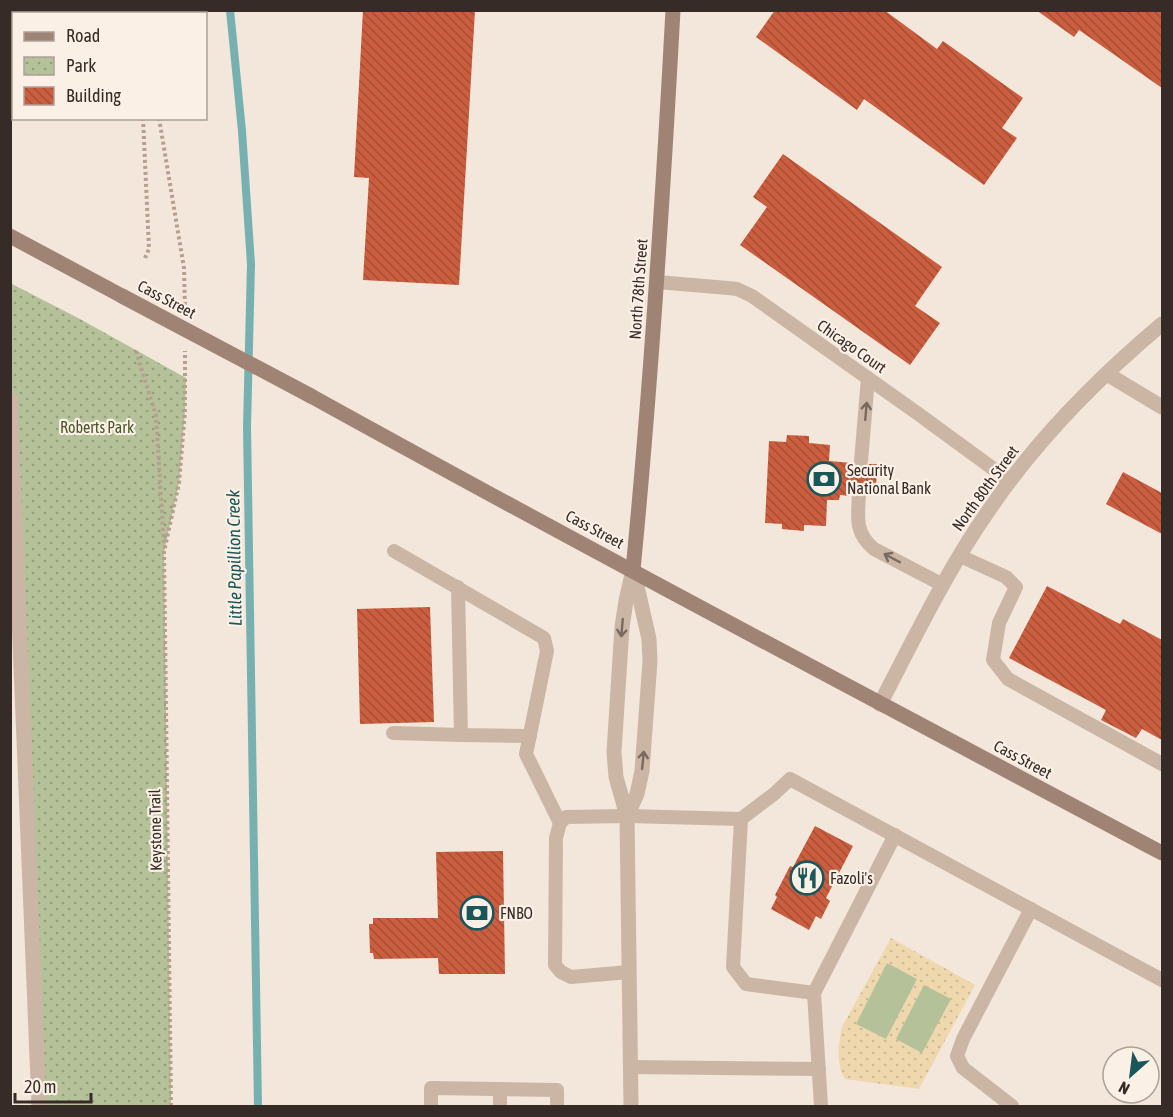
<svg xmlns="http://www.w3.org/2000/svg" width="1173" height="1117" font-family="'Asap Condensed',sans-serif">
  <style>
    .sand { fill: url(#sand-dots) }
    .park { fill: url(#park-dots) }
    .garden { fill: #b5c299 }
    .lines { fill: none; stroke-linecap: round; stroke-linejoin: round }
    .stream { stroke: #77b0b1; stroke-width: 8 }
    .building { fill: url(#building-back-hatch) }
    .path { stroke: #b79f8f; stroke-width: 4; stroke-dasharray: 3 3; stroke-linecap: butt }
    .lane { stroke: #cbb6a5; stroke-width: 14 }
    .street { stroke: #cbb6a5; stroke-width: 15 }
    .secondary { stroke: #9f8476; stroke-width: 15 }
    .secondary-bridge { stroke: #9f8476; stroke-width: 15 }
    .oneway { stroke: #796a60 }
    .labels { text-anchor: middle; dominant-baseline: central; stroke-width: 4.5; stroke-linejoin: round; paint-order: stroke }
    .street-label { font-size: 16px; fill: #362b27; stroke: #faf0e6 }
    .park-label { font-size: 16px; fill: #475629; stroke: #faf0e6 }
    .poi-label { font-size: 16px; fill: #362b27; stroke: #faf0e6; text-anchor: start }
    .water-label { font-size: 18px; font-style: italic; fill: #1a575a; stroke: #faf0e6 }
  </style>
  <defs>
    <pattern id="sand-dots" width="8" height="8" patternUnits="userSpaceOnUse" patternTransform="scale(1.5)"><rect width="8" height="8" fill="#f0d8ae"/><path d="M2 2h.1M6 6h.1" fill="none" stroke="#ceba96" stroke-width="1.8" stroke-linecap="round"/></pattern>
    <pattern id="park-dots" width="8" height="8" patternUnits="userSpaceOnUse" patternTransform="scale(1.5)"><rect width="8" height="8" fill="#b5c299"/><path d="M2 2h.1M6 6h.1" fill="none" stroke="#949e7d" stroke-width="1.8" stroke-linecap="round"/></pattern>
    <pattern id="building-back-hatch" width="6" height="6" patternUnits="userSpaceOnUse" patternTransform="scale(1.5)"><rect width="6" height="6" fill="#cb5e3f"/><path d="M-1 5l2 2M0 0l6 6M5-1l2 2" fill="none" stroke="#a64e35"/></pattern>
  </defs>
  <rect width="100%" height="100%" fill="#f3e6da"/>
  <!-- sand -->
  <path class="sand" d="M891 938 975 985 919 1089 845 1079C836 1065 838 1043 842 1027Z"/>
  <!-- park -->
  <polygon class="park" points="10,283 80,319 186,378 185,411 179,483 164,552 171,1106 39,1106 11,399"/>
  <!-- garden -->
  <g class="garden">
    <polygon points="887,963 917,979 886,1039 856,1024"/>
    <polygon points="924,985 951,999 922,1053 896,1039"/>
  </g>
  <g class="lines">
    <!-- stream -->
    <polyline class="stream" points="230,10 242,131 251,264 247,427 258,1106"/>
  </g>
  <!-- building -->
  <g class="building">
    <polygon points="363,10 475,10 459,285 363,280 369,178 354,177"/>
    <polygon points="775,10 884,10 937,49 943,41 1023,98 1002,128 1017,138 984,185 864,99 857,110 756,37"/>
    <polygon points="1036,10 1162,10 1162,88 1079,30 1074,37"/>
    <polygon points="783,154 942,267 915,306 940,323 910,365 740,245 767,207 753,197"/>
    <polygon points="787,435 809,436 809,443 830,445 829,461 852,463 855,468 861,470 865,469 869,464 877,464 876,488 864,487 860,485 855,486 851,490 850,496 840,495 839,500 827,500 826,526 804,525 804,531 782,529 782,524 765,523 769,441 786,442"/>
    <polygon points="1123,472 1162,493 1162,534 1106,504"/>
    <polygon points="1047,586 1120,624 1123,619 1162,640 1162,740 1142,729 1136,738 1101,720 1106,710 1009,658"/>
    <polygon points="430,607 434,722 360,724 357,609"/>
    <polygon points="815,826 853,846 826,898 830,901 821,919 816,916 809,930 771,909 777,897 775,895 790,866 793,867"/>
    <polygon points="503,851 505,974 439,974 438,958 374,959 373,953 370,953 369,924 373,924 373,918 438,918 436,852"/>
  </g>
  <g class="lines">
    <!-- path -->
    <g class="path">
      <polyline points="150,10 150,14"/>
      <polyline points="143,118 149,249 144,260"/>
      <polyline points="159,118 184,268 185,308"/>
      <polyline points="136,351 156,416 164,546"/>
      <polyline points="171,1106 164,552 179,483 185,411 185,351"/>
    </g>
    <!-- lane -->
    <g class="lane">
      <polyline points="657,282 728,288 737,289 752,296 917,413 1010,481"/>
      <polyline points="861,461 868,378"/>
      <path d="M859 494C858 517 854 532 874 549L943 585"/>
      <polyline points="394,551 544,638 547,651 526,754 560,823"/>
      <polyline points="960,556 1006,577 1016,587 999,623 993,660 1008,679 1162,764"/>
      <polyline points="458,587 461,735 530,736"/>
      <polyline points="393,733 461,735"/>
      <polyline points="629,972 571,977 561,972 555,965 556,838 560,823 566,817 627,816 741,819"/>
      <polyline points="814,993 746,984 733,967 741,819 774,794 790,779 1162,980"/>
      <polyline points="630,1067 819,1069"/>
      <polyline points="500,1089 500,1106"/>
      <polyline points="431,1106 431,1088 557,1090 557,1106"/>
      <polyline points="821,1106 814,993 895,835"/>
      <polyline points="1012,1106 963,1068 957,1056 963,1039 1031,909"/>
    </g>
    <!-- street -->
    <g class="street">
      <polyline points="1107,374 1162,407"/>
      <polyline points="10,399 39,1106"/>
      <path d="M880 704C914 639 947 570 989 510 1035 442 1099 377 1162 324"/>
      <polyline points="627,816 637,794 642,771 650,661 649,639 634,573"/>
      <polyline points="631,1106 627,816 616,777 614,752 622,627 626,601 633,570"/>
    </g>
    <!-- secondary -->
    <g class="secondary">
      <polyline points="10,236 122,296"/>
      <path d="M311 396C593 552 878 702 1162 853"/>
      <path d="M633 570C651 384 663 197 673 10"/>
    </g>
    <!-- secondary-bridge -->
    <polyline class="secondary-bridge" points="122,296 311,396"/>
  </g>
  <!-- one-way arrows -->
  <defs><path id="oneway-shaft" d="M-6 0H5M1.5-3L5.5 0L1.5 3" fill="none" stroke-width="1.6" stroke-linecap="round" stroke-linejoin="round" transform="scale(1.5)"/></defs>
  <g class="oneway">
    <use href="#oneway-shaft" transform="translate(866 411) rotate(-85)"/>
    <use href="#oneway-shaft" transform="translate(892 558) rotate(-152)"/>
    <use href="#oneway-shaft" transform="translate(622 628) rotate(95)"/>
    <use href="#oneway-shaft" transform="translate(643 760) rotate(-84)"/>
  </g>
  <!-- icons -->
  <defs>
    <g id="bank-ring" transform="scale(1.725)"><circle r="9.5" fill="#faf0e6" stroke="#1a575a" stroke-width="1.5"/><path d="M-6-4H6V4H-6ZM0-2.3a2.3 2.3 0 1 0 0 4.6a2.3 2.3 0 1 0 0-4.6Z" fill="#1a575a"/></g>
    <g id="restaurant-ring" transform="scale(1.725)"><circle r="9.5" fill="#faf0e6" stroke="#1a575a" stroke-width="1.5"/><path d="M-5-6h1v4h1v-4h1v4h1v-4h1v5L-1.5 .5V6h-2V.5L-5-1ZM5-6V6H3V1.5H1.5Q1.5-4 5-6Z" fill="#1a575a"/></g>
  </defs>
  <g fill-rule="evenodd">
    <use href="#bank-ring" x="824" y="479"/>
    <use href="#restaurant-ring" x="807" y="878"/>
    <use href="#bank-ring" x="477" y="913"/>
  </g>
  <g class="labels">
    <!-- street labels -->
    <g class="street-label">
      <text transform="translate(638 289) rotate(-86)">North 78th Street</text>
      <text transform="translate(167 299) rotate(28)">Cass Street</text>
      <text transform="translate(852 346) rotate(35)">Chicago Court</text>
      <text transform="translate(985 488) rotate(-54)">North 80th Street</text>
      <text transform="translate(595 529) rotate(28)">Cass Street</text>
      <text transform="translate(1023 759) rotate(28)">Cass Street</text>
      <text transform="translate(155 830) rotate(-91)">Keystone Trail</text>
    </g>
    <!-- park labels -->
    <g class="park-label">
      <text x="97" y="427">Roberts Park</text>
    </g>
    <!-- poi labels -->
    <g class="poi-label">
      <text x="847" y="470">Security<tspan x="847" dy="18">National Bank</tspan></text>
      <text x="830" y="878">Fazoli's</text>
      <text x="500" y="913">FNBO</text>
    </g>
    <!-- water labels -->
    <g class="water-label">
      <text transform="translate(234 558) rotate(-91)">Little Papillion Creek</text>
    </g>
  </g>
  <!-- border -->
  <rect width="1173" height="1117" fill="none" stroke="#362b27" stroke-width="24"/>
  <!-- legend -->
  <rect x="12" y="12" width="195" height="108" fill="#faf0e6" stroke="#aca19a" stroke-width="1.5"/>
  <rect x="24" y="32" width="30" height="9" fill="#9f8476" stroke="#aca19a" stroke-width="1.5"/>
  <text x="66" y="42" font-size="18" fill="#362b27">Road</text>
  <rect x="24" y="57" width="30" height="18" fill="url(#park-dots)" stroke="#aca19a" stroke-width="1.5"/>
  <text x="66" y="72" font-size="18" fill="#362b27">Park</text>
  <rect x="24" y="87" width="30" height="18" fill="url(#building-back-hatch)" stroke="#aca19a" stroke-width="1.5"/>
  <text x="66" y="102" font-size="18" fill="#362b27">Building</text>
  <!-- north arrow -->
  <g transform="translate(1131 1075) rotate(208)"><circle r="28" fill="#faf0e6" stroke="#aca19a" stroke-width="1.5"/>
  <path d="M0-4.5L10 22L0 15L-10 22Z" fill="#1a575a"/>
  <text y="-9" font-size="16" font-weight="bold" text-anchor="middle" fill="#362b27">N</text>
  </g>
  <!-- scale -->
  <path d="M15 1093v9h76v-9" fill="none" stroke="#362b27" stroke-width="3"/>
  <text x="24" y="1093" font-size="18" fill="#362b27" stroke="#faf0e6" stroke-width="4.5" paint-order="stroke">20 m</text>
</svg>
